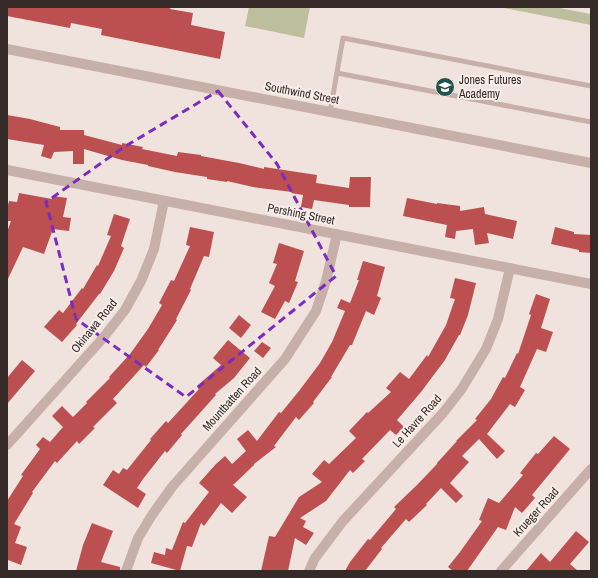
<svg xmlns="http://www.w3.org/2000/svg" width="598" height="578" font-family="'Archivo Narrow',sans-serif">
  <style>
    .green { fill: #bcbe9e }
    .building { fill: #bc4f50 }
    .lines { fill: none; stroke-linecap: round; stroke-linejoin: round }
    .service { stroke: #c8b0aa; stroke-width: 5 }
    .minor { stroke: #c8b0aa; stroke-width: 10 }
    .marked { fill: none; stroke: #7b2cbf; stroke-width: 3; stroke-dasharray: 8 5; stroke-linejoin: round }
    .labels { text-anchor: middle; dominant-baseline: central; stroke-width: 4; stroke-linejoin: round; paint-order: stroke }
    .poi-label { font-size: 12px; fill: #362a29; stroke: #f8eee9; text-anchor: start }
    .street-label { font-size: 12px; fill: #362a29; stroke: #f8eee9 }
  </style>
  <rect width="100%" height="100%" fill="#f0e3dd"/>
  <!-- green -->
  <g class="green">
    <polygon points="249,7 310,7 304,38 245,26"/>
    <polygon points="499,7 554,7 591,14 591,25"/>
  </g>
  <!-- building -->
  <g class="building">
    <polygon points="7,7 171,7 170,9 193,13 191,25 225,32 220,59 101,35 102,29 71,23 70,28 7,16"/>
    <polygon points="7,115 30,119 60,127 60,130 84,130 84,135 122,145 122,143 143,147 142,149 177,156 178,152 201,155 201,156 239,163 264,169 264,167 317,175 316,183 349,188 350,177 371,177 370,207 349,207 349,205 314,200 312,209 301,207 303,195 291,193 292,192 253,187 227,181 227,182 207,179 207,177 175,172 148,166 148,165 122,160 84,149 84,164 73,164 73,151 54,152 51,159 41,156 44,145 7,139"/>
    <polygon points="19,193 52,199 53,196 67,198 63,217 71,218 69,231 53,229 44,254 23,247 7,281 7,232 11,221 7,221 7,209 9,201 17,202"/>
    <polygon points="407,198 437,204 437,203 460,206 460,211 484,207 485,214 517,221 513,239 487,233 489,243 475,245 473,229 456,231 455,239 445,237 447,225 403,216"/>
    <polygon points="114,214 130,219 121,246 124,248 114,271 100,294 99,294 76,324 77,325 62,342 44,327 59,310 63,313 82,288 83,289 97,265 98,266 111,236 107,235"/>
    <polygon points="190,227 214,232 209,257 204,256 190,289 191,290 176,319 177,320 158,350 159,350 146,367 144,365 113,399 117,403 93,427 95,428 79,444 77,441 57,463 55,461 32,492 33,493 14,524 21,527 15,543 27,547 21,565 8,560 7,561 7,501 23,476 21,475 40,449 36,445 43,437 50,442 63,427 52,416 62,406 73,417 87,403 86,402 110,378 109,377 130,354 148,329 162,305 159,303 171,280 174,281 190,246 186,245"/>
    <polygon points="555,227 574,232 574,234 591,235 591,253 579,252 579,250 551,244"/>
    <polygon points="279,243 304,251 295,281 298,282 289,303 285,301 275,319 261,312 275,286 269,283 277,264 273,263"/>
    <polygon points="363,261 385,267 377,296 381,298 374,315 366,311 352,345 350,345 331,377 332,377 313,402 314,403 299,420 296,417 274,446 276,447 254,464 254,465 233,485 247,497 232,513 221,503 204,526 201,523 192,547 187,546 180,571 151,563 154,552 165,555 166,548 172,550 183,522 185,523 209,492 199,483 216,464 225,456 232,464 246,451 237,439 248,430 257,441 279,412 281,413 299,391 320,363 332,342 345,311 337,308 341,299 350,303 359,280 357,280"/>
    <polygon points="455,278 476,283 468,315 460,335 459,335 445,360 421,392 397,420 404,427 396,435 390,430 362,459 365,461 353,473 350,470 326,501 300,518 306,521 303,527 314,533 306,545 295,538 288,571 261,571 269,536 275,537 299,497 322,482 312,474 324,460 329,464 356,438 349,431 367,412 368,413 391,392 386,388 400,372 409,379 427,355 428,357 446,325 455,299 450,298"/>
    <polygon points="536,294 550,299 541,328 553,332 546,352 537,349 520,387 525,390 515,407 510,404 487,434 505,451 497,459 479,439 462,456 469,462 450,483 463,496 456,503 441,488 426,504 427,505 409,522 406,519 381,548 382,549 365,571 345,571 350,562 368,539 370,540 396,509 394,507 417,485 437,464 437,463 457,441 456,441 477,420 475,419 491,399 503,377 505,378 517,353 518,354 531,315 529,314"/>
    <polygon points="239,315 251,325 241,338 229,328"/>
    <polygon points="228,340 250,358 234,378 215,394 216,395 181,434 182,435 167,453 165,451 143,479 137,488 146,494 138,508 103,485 113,470 119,474 123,468 127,470 151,440 150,439 166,421 168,423 199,389 197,386 221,365 213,358"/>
    <polygon points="262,342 271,348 263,358 254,351"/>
    <polygon points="22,360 35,371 7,404 7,378"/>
    <polygon points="554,436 570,449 532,495 535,498 522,513 515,507 506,530 498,527 467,571 453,571 448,567 460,552 482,521 479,520 488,498 499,503 523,475 520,473 536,453 538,454"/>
    <polygon points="92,523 113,531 101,562 120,567 120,571 76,571 83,545"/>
    <polygon points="576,531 589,542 570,564 578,571 526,571 541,553 550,562"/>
  </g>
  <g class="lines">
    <!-- service -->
    <g class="service">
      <polyline points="337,73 591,122"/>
      <polyline points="330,112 343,38 591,86"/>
    </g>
    <!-- minor -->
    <g class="minor">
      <polyline points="7,49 591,163"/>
      <polyline points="7,170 591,284"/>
      <polyline points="7,445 103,338 125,310 141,281 154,249 164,201"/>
      <polyline points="126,571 138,538 152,515 172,487 285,359 316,311 326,281 337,234"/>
      <polyline points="309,571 315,558 343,521 443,413 461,390 486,349 498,319 510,268"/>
      <polyline points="501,571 591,469"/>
    </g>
  </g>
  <!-- marked area -->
  <path class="marked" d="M218 91 277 164 336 276 186 397 76 319 46 202 124 147Z"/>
  <!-- icons -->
  <defs>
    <g id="school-disc" transform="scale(1)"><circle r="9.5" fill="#22544b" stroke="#f8eee9"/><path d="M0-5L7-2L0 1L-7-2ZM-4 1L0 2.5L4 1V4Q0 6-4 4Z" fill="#fff"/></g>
  </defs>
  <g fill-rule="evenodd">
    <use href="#school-disc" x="445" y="87"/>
  </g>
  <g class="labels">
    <!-- poi labels -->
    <g class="poi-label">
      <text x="459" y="80">Jones Futures<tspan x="459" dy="14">Academy</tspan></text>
    </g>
    <!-- street labels -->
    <g class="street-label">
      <text transform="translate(302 93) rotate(11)">Southwind Street</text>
      <text transform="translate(301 214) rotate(11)">Pershing Street</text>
      <text transform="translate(94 326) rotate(-51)">Okinawa Road</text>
      <text transform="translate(232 399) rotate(-48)">Mountbatten Road</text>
      <text transform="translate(417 421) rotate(-48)">Le Havre Road</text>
      <text transform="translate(536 512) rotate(-48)">Krueger Road</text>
    </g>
  </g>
  <!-- border -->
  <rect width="598" height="578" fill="none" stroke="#362a29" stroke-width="16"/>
</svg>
